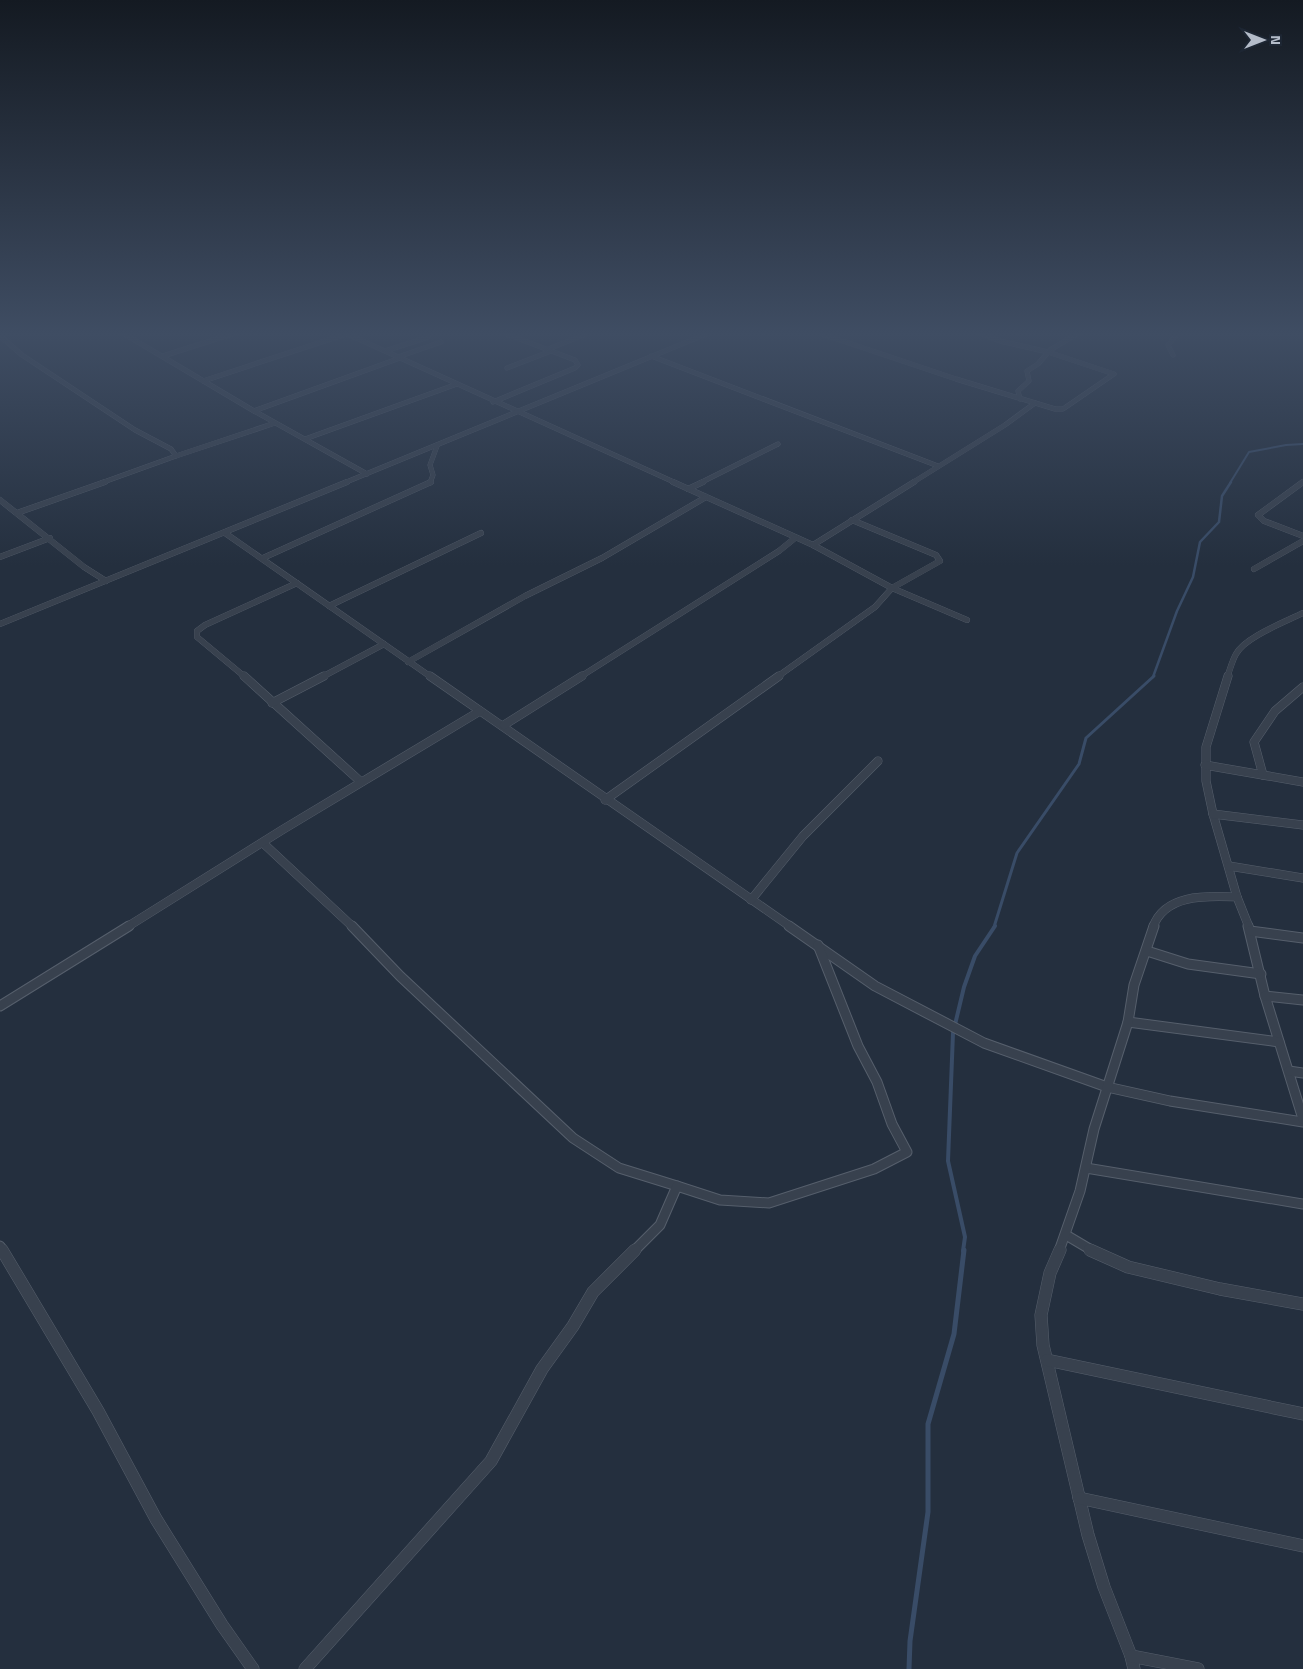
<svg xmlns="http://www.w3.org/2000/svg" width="1303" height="1669" font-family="'Titillium Web',sans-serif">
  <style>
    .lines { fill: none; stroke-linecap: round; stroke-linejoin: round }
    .stream-far4 { stroke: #394c67; stroke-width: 2 }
    .stream-far3 { stroke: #394c67; stroke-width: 2.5 }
    .stream-far2 { stroke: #394c67; stroke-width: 3 }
    .stream-far1 { stroke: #394c67; stroke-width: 4 }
    .stream { stroke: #394c67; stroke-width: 5 }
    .street-far4-casing { stroke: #565f6c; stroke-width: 5 }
    .street-far3-casing { stroke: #565f6c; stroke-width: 6 }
    .street-far2-casing { stroke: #565f6c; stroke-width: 9 }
    .street-far1-casing { stroke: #565f6c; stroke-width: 11 }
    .street-casing { stroke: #565f6c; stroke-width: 13 }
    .street-far4 { stroke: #38414e; stroke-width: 4.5 }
    .street-far3 { stroke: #38414e; stroke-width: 5.5 }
    .street-far2 { stroke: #38414e; stroke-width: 8 }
    .street-far1 { stroke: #38414e; stroke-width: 9 }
    .street { stroke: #38414e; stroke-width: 12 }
  </style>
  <rect width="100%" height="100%" fill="#242f3e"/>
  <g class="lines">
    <!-- stream-far4 -->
    <polyline class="stream-far4" points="1230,483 1249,452 1286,445 1303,444"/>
    <!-- stream-far3 -->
    <polyline class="stream-far3" points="1153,677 1177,611 1193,577 1200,542 1219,522 1222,496 1231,482"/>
    <!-- stream-far2 -->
    <polyline class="stream-far2" points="994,927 1017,853 1079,764 1086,738 1154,676"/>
    <!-- stream-far1 -->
    <polyline class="stream-far1" points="963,1251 965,1237 948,1161 953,1033 964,987 975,956 995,926"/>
    <!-- stream -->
    <polyline class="stream" points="909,1669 910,1641 928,1512 928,1424 954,1334 964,1250"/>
    <!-- street-far4 casing -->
    <g class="street-far4-casing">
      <g id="street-far4">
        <polyline points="121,332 254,411 367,474"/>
        <polyline points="343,332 676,483"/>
        <polyline points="816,332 956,379 1055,409 1063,409 1114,374 1048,352 1000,341 978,332"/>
        <polyline points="0,336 22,355 135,430 171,449 176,456 101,483"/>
        <polyline points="546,350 591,332"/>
        <polyline points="385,351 428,337"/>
        <polyline points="1173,355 1168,345 1179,332"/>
        <polyline points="163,356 238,332"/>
        <polyline points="651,356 938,466"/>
        <polyline points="398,357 441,342"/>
        <polyline points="507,368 551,351"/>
        <polyline points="203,381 346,334"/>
        <polyline points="1020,399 1018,391 1029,381 1027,371 1038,364 1050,350 1080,332"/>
        <polyline points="493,402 575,368 578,365 575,360 501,332"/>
        <polyline points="254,411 400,358"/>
        <polyline points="305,439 457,384"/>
        <polyline points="176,456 275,423"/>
        <polyline points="344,483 711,332"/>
        <polyline points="430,483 433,475 430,465 437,446"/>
        <polyline points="700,483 778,444"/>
        <polyline points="912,483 1005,425 1035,403"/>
      </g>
    </g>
    <!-- street-far3 casing -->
    <g class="street-far3-casing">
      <g id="street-far3">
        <polyline points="673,482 813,545 892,588 967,620"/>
        <polyline points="1303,482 1258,515 1264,521 1303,536"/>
        <polyline points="688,489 703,482"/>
        <polyline points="0,500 84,567 106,581"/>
        <polyline points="17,513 105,482"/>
        <polyline points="225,533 431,677"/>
        <polyline points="813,545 914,482"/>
        <polyline points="0,557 50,538"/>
        <polyline points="263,558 431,482"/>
        <polyline points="1254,569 1303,541"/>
        <polyline points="329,606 481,533"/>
        <polyline points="0,624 347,482"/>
        <polyline points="408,662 525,596 602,558 706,497"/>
        <polyline points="245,677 197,637 197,631 205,625 297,583"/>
        <polyline points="322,677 384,644"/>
        <polyline points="580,677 779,551 795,538"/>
        <polyline points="777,677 875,607 892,588 940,561 936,555 852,520"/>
        <path d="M1227 677C1230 670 1232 661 1236 654 1245 637 1285 622 1303 613"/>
      </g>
    </g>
    <!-- street-far2 casing -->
    <g class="street-far2-casing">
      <g id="street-far2">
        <polyline points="244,676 361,782"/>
        <polyline points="430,676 791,927"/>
        <polyline points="1228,676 1206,747 1206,781 1213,814 1237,897 1249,927"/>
        <polyline points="272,703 324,676"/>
        <polyline points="504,725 582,676"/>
        <polyline points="1205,765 1303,782"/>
        <polyline points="1263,775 1254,742 1275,711 1303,687"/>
        <polyline points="605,800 779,676"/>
        <polyline points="1213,814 1303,825"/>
        <polyline points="263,843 353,927"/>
        <polyline points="1229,866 1303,878"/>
        <polyline points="751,900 803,836 878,761"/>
        <polyline points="127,927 282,830 480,711"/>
        <path d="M1153 927C1165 893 1208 896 1237 897"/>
      </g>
    </g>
    <!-- street-far1 casing -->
    <g class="street-far1-casing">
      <g id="street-far1">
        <polyline points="352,926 400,976 573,1138 619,1168 677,1186"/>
        <polyline points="789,926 875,986 984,1043 1107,1087 1170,1101 1303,1122"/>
        <polyline points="1248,926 1265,996 1303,1119"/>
        <polyline points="1250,931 1303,938"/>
        <polyline points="1147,951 1188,964 1261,974"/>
        <polyline points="1265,996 1303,1000"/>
        <polyline points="0,1006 129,926"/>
        <polyline points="1128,1022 1279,1042"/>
        <polyline points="1289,1071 1303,1073"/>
        <polyline points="1086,1168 1303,1204"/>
        <polyline points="1066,1235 1093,1251"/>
        <polyline points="0,1246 3,1251"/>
        <polyline points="634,1251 660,1225 677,1186 720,1200 769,1203 874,1169 907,1152 892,1124 877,1082 858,1046 818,945"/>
        <polyline points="1059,1251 1080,1191 1094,1129 1128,1022 1134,985 1154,926"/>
      </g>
    </g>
    <!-- street casing -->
    <g class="street-casing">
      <g id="street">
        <polyline points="2,1250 98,1411 156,1519 222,1625 253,1669"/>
        <polyline points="1060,1250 1050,1273 1041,1315 1043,1345 1088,1535 1104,1587 1131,1656 1134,1669"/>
        <polyline points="1090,1250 1128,1267 1220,1289 1303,1304"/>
        <polyline points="1047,1360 1303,1414"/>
        <polyline points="1079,1498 1303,1546"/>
        <polyline points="1131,1656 1198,1669"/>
        <polyline points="305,1669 491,1461 542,1369 573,1326 593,1292 635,1250"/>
      </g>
    </g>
    <!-- street-far4 -->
    <use href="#street-far4" class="street-far4"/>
    <!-- street-far3 -->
    <use href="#street-far3" class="street-far3"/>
    <!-- street-far2 -->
    <use href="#street-far2" class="street-far2"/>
    <!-- street-far1 -->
    <use href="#street-far1" class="street-far1"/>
    <!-- street -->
    <use href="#street" class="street"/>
  </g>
  <!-- sky -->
  <linearGradient id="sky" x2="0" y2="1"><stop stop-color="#141a22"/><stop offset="0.59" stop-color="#3f4d63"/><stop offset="1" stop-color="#3f4d63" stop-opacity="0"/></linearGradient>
  <rect width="1303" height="566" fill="url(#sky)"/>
  <!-- north arrow -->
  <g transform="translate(1263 40) rotate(90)" stroke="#1d2633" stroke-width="4" paint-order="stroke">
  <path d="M0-4L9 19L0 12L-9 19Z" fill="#b4bcc9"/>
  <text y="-8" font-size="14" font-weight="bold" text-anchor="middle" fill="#b4bcc9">N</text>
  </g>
</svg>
